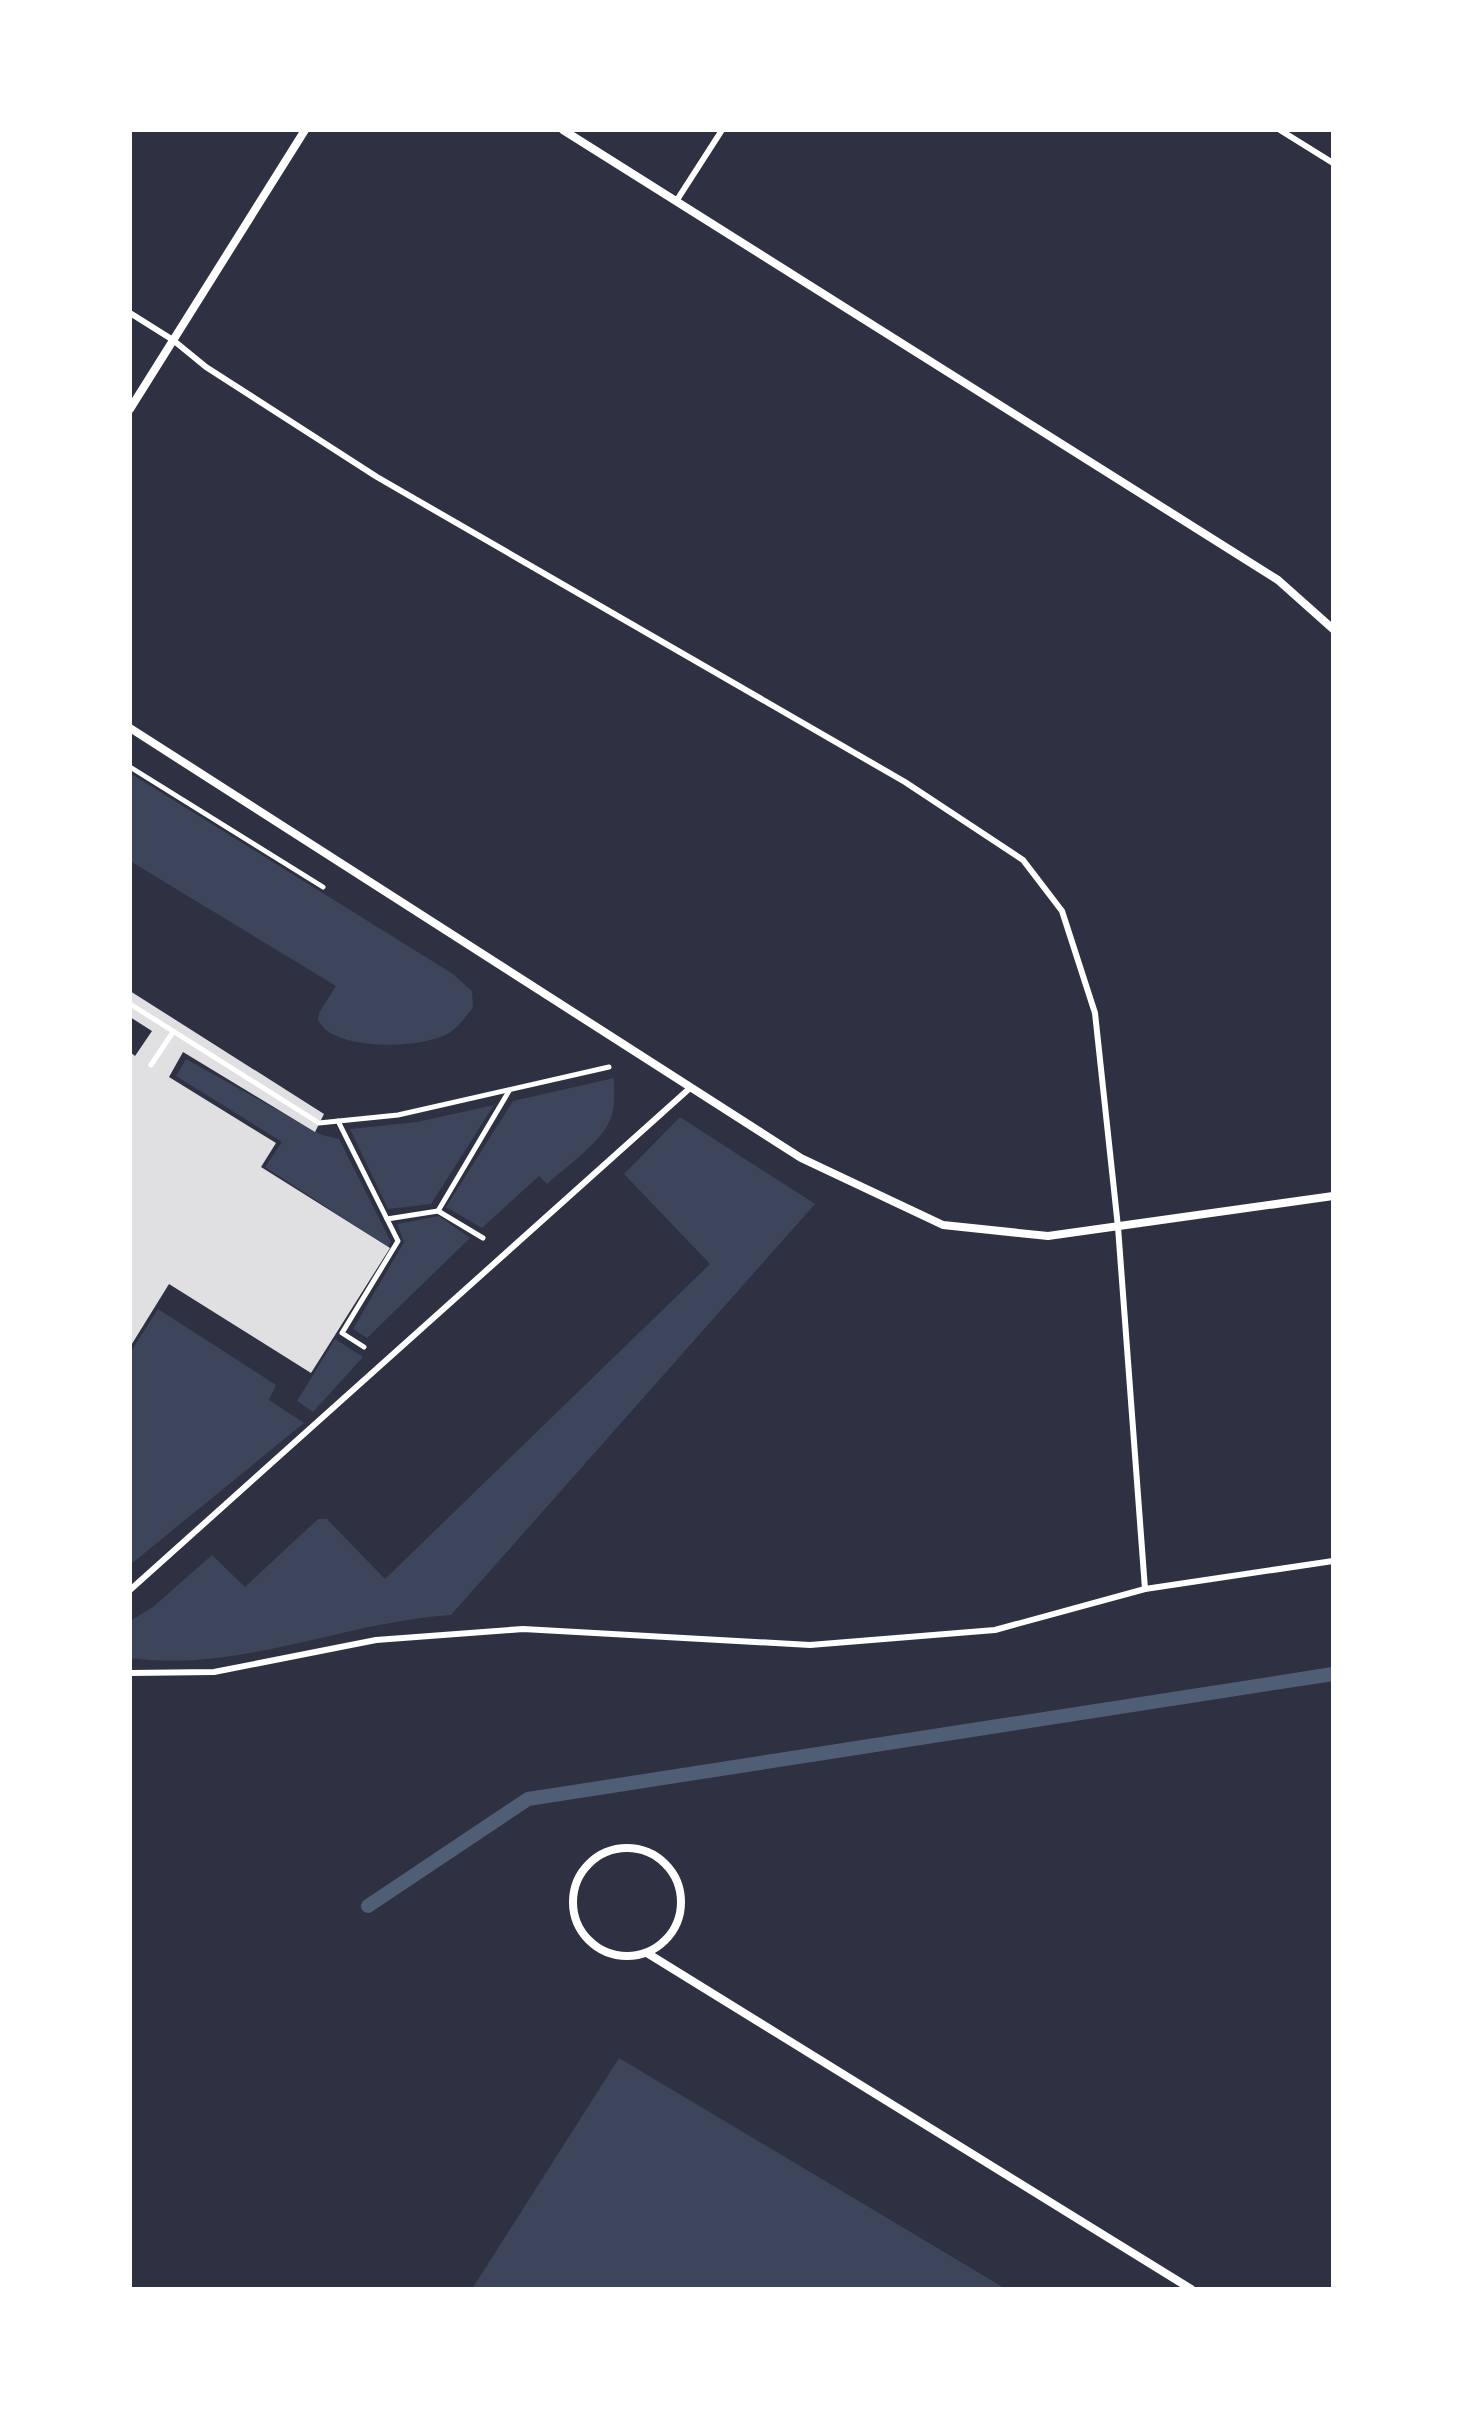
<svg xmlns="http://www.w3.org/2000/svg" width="1463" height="2419" font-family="Lato,sans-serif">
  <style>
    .green { fill: #3c4559 }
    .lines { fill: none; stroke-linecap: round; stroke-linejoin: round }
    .stream { stroke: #4f5d75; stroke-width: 14 }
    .building { fill: #e0e0e3 }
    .path { stroke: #fff; stroke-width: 5 }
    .service { stroke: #fff; stroke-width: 6 }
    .minor { stroke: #fff; stroke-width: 8 }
  </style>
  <rect width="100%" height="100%" fill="#2d3142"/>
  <!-- green -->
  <g class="green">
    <path d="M130 773 453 974 472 991 473 1007C467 1015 460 1025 452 1031 427 1049 351 1050 326 1030 322 1027 321 1023 318 1020L319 1013 336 986 130 861Z"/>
    <polygon points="186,1059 322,1135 339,1139 391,1242 388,1247 265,1167 282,1142 176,1076"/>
    <path d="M614 1078C614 1092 616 1109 609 1122 599 1144 566 1167 547 1184L539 1176 482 1228 446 1207 513 1101Z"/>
    <polygon points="494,1105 431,1204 388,1209 350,1129 417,1122"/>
    <path d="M680 1117 815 1204 451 1615C344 1622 239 1673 130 1658V1621L153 1607 212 1555 245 1587 318 1519H327L385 1579 710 1264 624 1174Z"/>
    <polygon points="439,1216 470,1238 367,1338 353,1329 404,1242 397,1224"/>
    <polygon points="158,1309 276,1385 269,1400 304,1423 130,1565 130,1353"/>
    <polygon points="335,1339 363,1357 313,1412 297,1401"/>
    <polygon points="619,2058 1006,2289 472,2289"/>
  </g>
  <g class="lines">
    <!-- stream -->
    <polyline class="stream" points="368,1906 528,1799 1333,1674"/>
  </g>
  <!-- building -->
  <polygon class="building" points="130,991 324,1114 315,1132 183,1052 169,1077 276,1143 261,1167 390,1248 311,1373 169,1284 130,1347 130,1052 135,1056 152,1031 130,1017"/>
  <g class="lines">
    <!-- path -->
    <g class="path">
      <polyline points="130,767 323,887"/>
      <polyline points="130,1004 319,1123 398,1115 609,1067"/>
      <polyline points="151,1065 173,1032"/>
      <polyline points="338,1121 398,1241 342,1333 364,1347"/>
      <polyline points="438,1211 509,1091"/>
      <polyline points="387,1219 438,1211 483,1238"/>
    </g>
    <!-- service -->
    <g class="service">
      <polyline points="1280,130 1333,163"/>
      <polyline points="677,200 722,130"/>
      <polyline points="130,313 173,340 206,367 377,477 905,782 1023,860 1062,911 1095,1013 1118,1227 1145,1589 995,1630 810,1645 523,1629 376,1640 214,1672 130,1673"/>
      <polyline points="1145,1589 1333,1561"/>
      <polyline points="130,1590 690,1088"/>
    </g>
    <!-- minor -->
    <g class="minor">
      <polyline points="563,130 1278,580 1333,629"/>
      <polyline points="130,409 305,130"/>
      <polyline points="130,728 801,1158 943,1225 1048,1236 1333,1196"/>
      <circle cx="627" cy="1902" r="54"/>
      <polyline points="647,1953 1191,2289"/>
    </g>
  </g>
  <!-- border -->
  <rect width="1463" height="2419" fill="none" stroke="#ffffff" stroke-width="264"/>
</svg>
